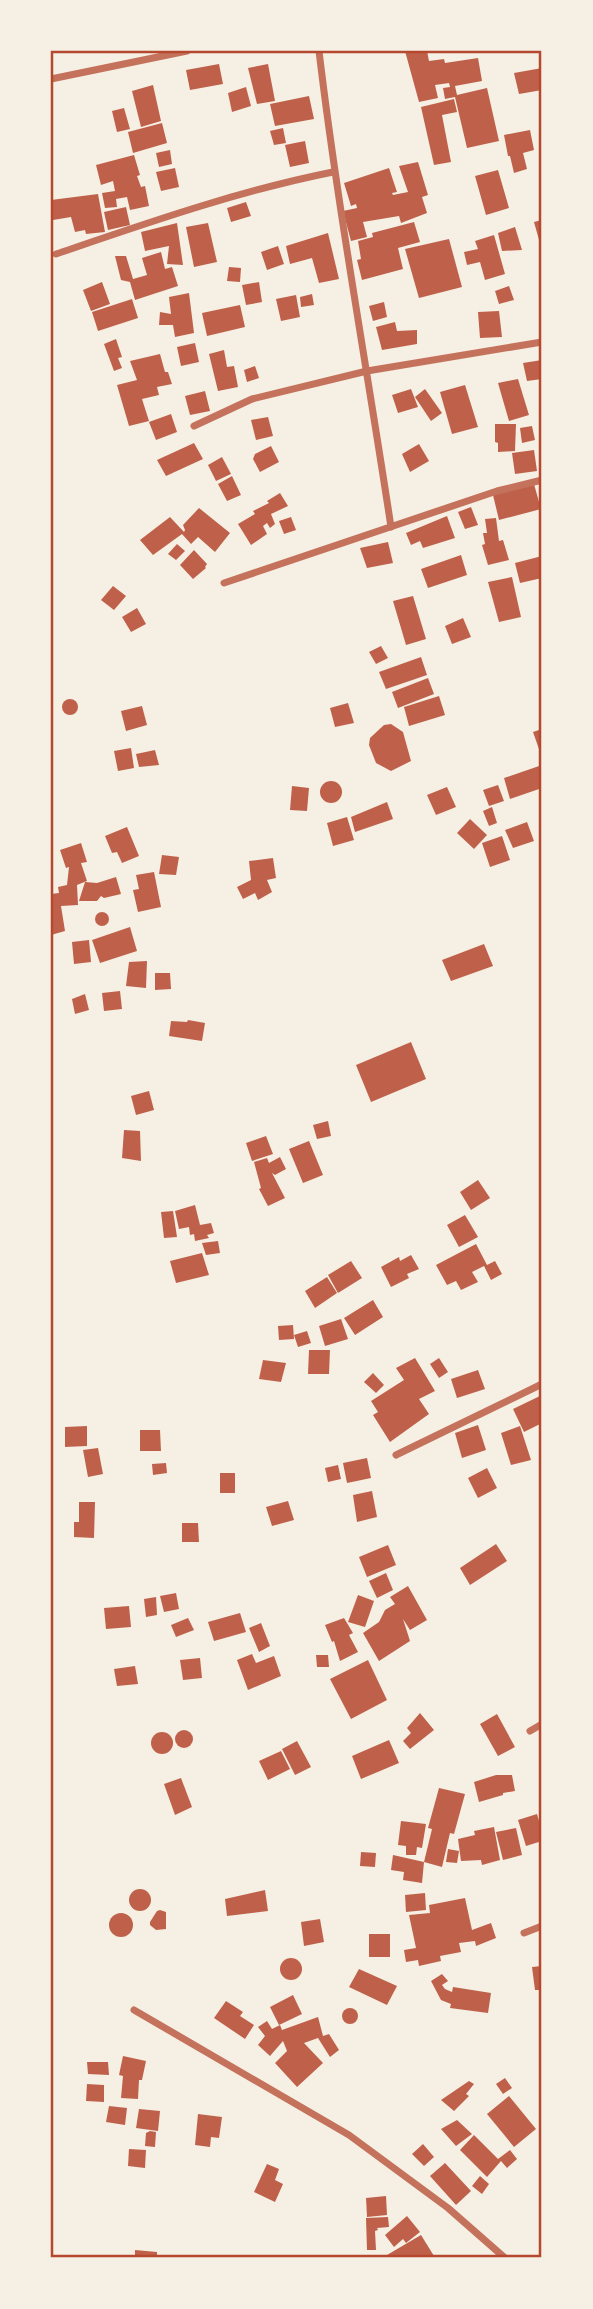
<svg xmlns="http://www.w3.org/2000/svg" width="593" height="2309" font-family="Merriweather,serif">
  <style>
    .building { fill: #bf614a }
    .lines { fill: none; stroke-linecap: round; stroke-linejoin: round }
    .minor { stroke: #c5725c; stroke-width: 7 }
    .neatline { fill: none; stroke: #b5482f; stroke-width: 2.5 }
  </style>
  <rect width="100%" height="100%" fill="#f6efe4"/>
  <!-- building -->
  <g class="building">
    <polygon points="405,51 427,51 429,61 444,59 445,63 478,58 482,81 455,86 457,95 487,88 499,141 467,148 455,97 445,99 443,88 450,87 449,83 435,85 438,98 419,102"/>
    <polygon points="219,64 223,84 190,90 186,70"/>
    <polygon points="268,64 275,101 257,104 248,68"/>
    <polygon points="542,68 542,90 519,94 514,73"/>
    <polygon points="153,85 161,121 141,127 132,91"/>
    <polygon points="246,87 251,106 232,112 228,93"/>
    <polygon points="309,96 314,119 275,126 270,104"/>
    <polygon points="454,99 457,112 442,115 451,162 434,165 421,107"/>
    <polygon points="124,108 130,129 117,132 112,111"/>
    <polygon points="162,123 167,143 133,153 128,132"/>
    <polygon points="283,128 286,143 274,145 270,131"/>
    <polygon points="530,130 534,150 523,153 527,169 514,173 510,156 508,156 504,135"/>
    <polygon points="305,141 309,163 290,167 285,145"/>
    <polygon points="170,150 172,164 159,167 156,153"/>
    <polygon points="134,155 140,175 137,176 141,187 145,186 149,206 130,210 127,197 116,199 117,207 105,208 102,193 115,191 113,181 101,185 96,165"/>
    <polygon points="418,162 428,195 422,197 427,213 401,223 399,216 363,222 367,237 351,241 343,211 357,208 356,204 351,206 344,183 389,168 397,192 392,193 393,195 408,192 399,166"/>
    <polygon points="175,168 179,187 161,191 156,172"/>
    <polygon points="498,170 509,208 486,215 475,176"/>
    <polygon points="98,194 105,232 86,234 85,230 75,232 71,217 53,220 51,200"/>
    <polygon points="246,202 251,216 231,222 227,208"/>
    <polygon points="126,207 130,225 108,230 104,212"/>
    <polygon points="542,220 542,247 541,247 534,222"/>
    <polygon points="414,222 420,242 398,248 403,269 362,280 357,260 361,259 358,241 373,237 372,233"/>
    <polygon points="177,223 183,265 167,264 169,246 145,251 141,232"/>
    <polygon points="208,223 217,262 194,267 186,227"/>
    <polygon points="515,227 522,250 502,251 498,233"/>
    <polygon points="328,233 339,279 319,283 312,258 290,264 286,246"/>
    <polygon points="494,235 505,274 485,280 480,262 467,265 464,252 478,249 475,241"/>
    <polygon points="449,239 462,287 419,298 405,249"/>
    <polygon points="278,246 284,264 267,270 261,252"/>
    <polygon points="161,252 165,269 172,267 178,286 135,300 130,282 121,280 115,256 126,256 133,279 147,275 142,258"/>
    <polygon points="229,267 241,268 240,282 227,281"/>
    <polygon points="102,282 110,304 91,311 83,290"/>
    <polygon points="259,282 262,302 246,305 242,285"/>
    <polygon points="509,286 514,300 499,304 495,291"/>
    <polygon points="189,293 194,333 175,337 173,325 159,325 160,312 171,314 169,297"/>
    <polygon points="312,294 314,305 301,307 300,297"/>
    <polygon points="296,295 300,317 281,321 276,299"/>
    <polygon points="132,299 138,318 98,331 92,312"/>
    <polygon points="384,302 387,317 373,321 369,306"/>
    <polygon points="240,305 245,327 207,336 202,313"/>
    <polygon points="499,311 502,337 480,338 478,312"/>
    <polygon points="395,322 397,331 417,330 417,344 382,350 376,327"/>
    <polygon points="116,339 122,357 118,358 122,368 114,371 104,344"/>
    <polygon points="195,343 199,362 181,366 177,347"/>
    <polygon points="224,350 227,367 234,366 238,387 218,391 209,354"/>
    <polygon points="160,354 165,372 168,372 172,384 157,387 159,395 142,399 149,421 129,426 117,385 137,380 130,361"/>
    <polygon points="542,360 542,379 527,381 523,363"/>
    <polygon points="255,366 259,378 247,382 244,370"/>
    <polygon points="518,379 529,415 509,421 498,383"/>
    <polygon points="465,385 478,427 452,434 440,392"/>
    <polygon points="411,389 418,407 398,413 392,395"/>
    <polygon points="425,389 442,413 431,421 415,397"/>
    <polygon points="205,391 210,411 190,415 185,396"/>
    <polygon points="171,414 177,432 156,440 149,422"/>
    <polygon points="268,417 273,436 256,440 251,420"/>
    <polygon points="495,424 516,424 515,451 498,452 498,443 495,442"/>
    <polygon points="532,426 535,440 522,443 520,428"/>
    <polygon points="194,443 203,459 166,476 157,460"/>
    <polygon points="419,444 429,461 410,472 402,454"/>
    <polygon points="271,446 279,462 260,472 253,459 255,454"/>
    <polygon points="534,450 537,471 515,474 512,453"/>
    <polygon points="222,457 231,474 216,481 208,465"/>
    <polygon points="232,476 241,495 227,501 218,484"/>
    <polygon points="534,484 541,509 499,520 493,495"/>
    <polygon points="280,493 288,506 271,514 275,524 270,528 267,523 263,526 267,534 251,545 238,524 255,514 253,511 269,503 267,501"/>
    <polygon points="471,507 478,525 465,529 458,512"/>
    <polygon points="199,508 230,533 215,552 198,537 191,544 182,534 153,555 140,540 170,517 184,532 185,530 183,525"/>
    <polygon points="447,516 455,538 423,548 420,541 411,545 406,533"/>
    <polygon points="291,517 296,530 284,534 279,521"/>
    <polygon points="496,518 499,541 503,540 509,560 488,565 482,545 485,544 483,533 487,533 485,519"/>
    <polygon points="388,542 393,563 367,568 360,548"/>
    <polygon points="177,544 185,551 176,560 168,554"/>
    <polygon points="194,550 207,564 205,567 206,568 193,579 180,565"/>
    <polygon points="461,555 467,575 428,588 421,569"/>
    <polygon points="542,556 542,578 520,583 515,563"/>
    <polygon points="512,577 521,617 499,622 488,582"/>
    <polygon points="113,586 126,596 114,610 101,600"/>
    <polygon points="413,596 426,639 406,645 393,601"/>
    <polygon points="137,608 146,624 131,632 122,617"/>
    <polygon points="463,618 471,637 452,644 445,626"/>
    <polygon points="381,646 388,658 376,664 369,652"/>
    <polygon points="421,657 427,675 386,689 379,672"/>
    <polygon points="428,678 434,694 398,708 392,692"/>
    <polygon points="439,696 445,715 409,726 404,707"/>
    <circle cx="70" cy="707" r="8"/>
    <polygon points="348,703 354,723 335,727 330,708"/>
    <polygon points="142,706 147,725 126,731 121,711"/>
    <polygon points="391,724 403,732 411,761 391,771 376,763 369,745 370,738 384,725"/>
    <polygon points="542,729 542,751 540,752 533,732"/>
    <polygon points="131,748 134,768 118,771 114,751"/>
    <polygon points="155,750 159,765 139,767 136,754"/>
    <polygon points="542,765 542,788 510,799 504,778"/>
    <circle cx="331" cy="792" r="11"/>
    <polygon points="498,785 504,801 489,806 483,790"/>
    <polygon points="292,786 309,788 307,811 290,810"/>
    <polygon points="447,787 456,807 436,815 427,795"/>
    <polygon points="387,802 393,819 355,832 351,817"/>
    <polygon points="492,807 497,823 489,826 483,811"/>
    <polygon points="347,817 354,840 333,846 327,823"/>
    <polygon points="470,819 487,835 474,849 457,833"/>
    <polygon points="527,822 534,841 513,848 505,830"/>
    <polygon points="127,827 139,856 122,863 117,852 112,853 105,836"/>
    <polygon points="502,836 510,860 490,867 482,843"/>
    <polygon points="81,843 87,862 81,863 87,881 77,885 78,905 61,906 65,931 51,935 51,894 59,893 58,887 67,885 69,867 66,868 60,850"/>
    <polygon points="162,855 179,857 176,875 159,874"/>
    <polygon points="273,858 276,878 267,880 272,892 258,900 255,893 243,899 237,887 251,880 249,861"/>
    <polygon points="154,872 161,907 138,912 133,890 139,889 136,875"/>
    <polygon points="116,877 121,894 104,898 101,896 97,901 79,901 85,882 97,883"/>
    <circle cx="102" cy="919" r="7"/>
    <polygon points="130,927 137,951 100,963 92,940"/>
    <polygon points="89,940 91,962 74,964 72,942"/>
    <polygon points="484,944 493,966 451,981 442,960"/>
    <polygon points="147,961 146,988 126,986 129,962"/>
    <polygon points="155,973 170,973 171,989 155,990"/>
    <polygon points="120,991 122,1009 104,1011 102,993"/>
    <polygon points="85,994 89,1010 75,1014 72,999"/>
    <polygon points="188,1020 205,1023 202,1041 169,1036 171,1021 187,1022"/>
    <polygon points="411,1042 426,1079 371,1102 356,1065"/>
    <polygon points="149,1091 154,1110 136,1115 131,1096"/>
    <polygon points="328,1121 331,1136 317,1139 313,1125"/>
    <polygon points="124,1130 140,1131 141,1161 122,1158"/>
    <polygon points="266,1136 273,1154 252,1161 246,1143"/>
    <polygon points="309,1141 323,1175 303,1183 289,1149"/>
    <polygon points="280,1157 286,1169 275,1175 272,1173 285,1198 268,1206 259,1189 261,1188 254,1162 267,1158 269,1163"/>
    <polygon points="478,1180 490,1198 471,1210 460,1192"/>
    <polygon points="195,1205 200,1225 211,1223 214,1233 207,1235 209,1238 195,1241 194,1234 190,1235 189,1227 179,1229 175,1211"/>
    <polygon points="173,1211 177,1237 164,1238 161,1212"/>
    <polygon points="465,1215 478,1237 459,1247 447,1225"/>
    <polygon points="218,1241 220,1253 206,1255 202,1243"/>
    <polygon points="476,1244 487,1265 495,1261 502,1274 491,1280 484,1266 472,1272 478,1282 461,1290 456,1281 447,1285 436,1265"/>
    <polygon points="202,1253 209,1275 176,1283 170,1261"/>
    <polygon points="411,1255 419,1269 407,1274 409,1278 391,1287 381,1267 399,1257 400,1261"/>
    <polygon points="351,1261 362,1278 338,1293 328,1275"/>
    <polygon points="327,1277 337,1293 315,1308 305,1291"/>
    <polygon points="373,1300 383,1317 355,1335 344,1318"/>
    <polygon points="341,1319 348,1339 325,1346 319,1326"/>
    <polygon points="293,1325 294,1339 279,1340 278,1326"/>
    <polygon points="307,1331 311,1343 298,1347 294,1335"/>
    <polygon points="309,1350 330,1350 329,1374 308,1374"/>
    <polygon points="415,1358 435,1391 419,1399 429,1414 390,1442 373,1415 378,1412 371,1401 404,1380 396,1368"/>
    <polygon points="439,1358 448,1372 439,1378 430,1364"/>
    <polygon points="263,1360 286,1363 281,1382 259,1379"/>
    <polygon points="478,1370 485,1389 457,1398 451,1379"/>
    <polygon points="373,1373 384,1385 376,1393 364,1382"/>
    <polygon points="542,1395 542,1423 524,1432 513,1409"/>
    <polygon points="478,1425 486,1450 462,1458 455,1433"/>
    <polygon points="87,1426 87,1446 65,1447 65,1427"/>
    <polygon points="520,1426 531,1460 511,1465 501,1433"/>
    <polygon points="140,1430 160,1430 161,1451 140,1451"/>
    <polygon points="98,1448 103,1474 88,1477 83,1450"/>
    <polygon points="367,1458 371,1478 347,1483 343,1463"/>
    <polygon points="166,1463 167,1473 153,1475 152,1464"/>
    <polygon points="338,1465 341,1479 328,1482 325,1468"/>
    <polygon points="487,1468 497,1488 478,1498 468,1478"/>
    <rect x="220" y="1473" width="15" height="20"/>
    <polygon points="372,1491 377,1517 357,1522 353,1495"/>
    <polygon points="288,1501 294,1520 272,1526 266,1507"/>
    <polygon points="79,1502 95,1502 94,1538 74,1537 74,1522 79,1522"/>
    <polygon points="182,1523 198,1523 199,1542 182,1542"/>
    <polygon points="496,1544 507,1561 470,1585 460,1568"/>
    <polygon points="388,1545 396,1565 367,1577 359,1557"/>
    <polygon points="386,1573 393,1590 377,1598 369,1581"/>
    <polygon points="408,1586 427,1620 410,1630 403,1619 410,1641 379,1661 363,1633 379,1622 385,1610 395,1604 390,1597"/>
    <polygon points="176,1593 179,1609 164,1612 160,1596"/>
    <polygon points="358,1595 374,1601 365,1627 348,1622"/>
    <polygon points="156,1597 157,1615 146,1617 144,1599"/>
    <polygon points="129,1606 131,1627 106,1629 104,1608"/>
    <polygon points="240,1613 246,1632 214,1641 208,1622"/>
    <polygon points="188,1618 194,1630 176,1637 171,1625"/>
    <polygon points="344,1618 353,1633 349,1635 358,1652 340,1661 334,1641 332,1642 325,1625"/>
    <polygon points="261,1623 270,1646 259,1652 249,1628"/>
    <polygon points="252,1654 256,1663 274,1656 281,1676 248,1690 237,1660"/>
    <polygon points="316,1655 328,1655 329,1667 317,1667"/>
    <polygon points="200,1658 202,1678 183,1680 180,1660"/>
    <polygon points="368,1660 387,1700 351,1719 330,1679"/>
    <polygon points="135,1666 138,1684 117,1686 114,1669"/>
    <polygon points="420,1713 434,1730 410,1749 403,1741 411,1733 407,1728"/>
    <polygon points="497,1714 515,1747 498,1756 480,1724"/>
    <circle cx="184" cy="1739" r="9"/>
    <circle cx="162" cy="1743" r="11"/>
    <polygon points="389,1740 399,1763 361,1779 352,1756"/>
    <polygon points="297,1741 311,1767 295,1775 282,1749"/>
    <polygon points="281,1751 290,1769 268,1780 259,1761"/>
    <polygon points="496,1775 512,1775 515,1791 503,1793 503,1795 479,1802 474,1782"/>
    <polygon points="181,1778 192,1807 175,1815 164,1784"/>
    <polygon points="439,1788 465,1794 454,1834 450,1833 442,1867 424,1862 432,1829 428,1828"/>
    <polygon points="537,1814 542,1831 542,1841 526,1846 518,1820"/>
    <polygon points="401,1821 426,1824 422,1848 417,1847 416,1855 406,1855 406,1846 398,1845"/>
    <polygon points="494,1827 500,1860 482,1865 481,1860 461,1861 458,1839 475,1835 474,1831"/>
    <polygon points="516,1828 522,1855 503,1860 496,1832"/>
    <polygon points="448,1849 459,1851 457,1863 446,1862"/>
    <polygon points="361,1852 376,1853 375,1867 360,1866"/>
    <polygon points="393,1855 424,1862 422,1883 403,1880 404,1872 391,1870"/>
    <circle cx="140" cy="1900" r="11"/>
    <polygon points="265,1890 268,1911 227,1916 225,1899"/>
    <polygon points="425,1893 426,1910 406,1912 405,1895"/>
    <polygon points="465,1898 472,1930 491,1923 496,1938 476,1946 475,1941 459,1943 461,1952 440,1956 441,1961 419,1966 418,1960 406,1962 404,1950 416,1948 409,1915 430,1913 429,1905"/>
    <polygon points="160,1910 166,1912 166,1929 156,1930 150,1925 150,1922 157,1911"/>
    <circle cx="121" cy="1925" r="12"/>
    <polygon points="320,1919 324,1942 304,1946 301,1922"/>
    <rect x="369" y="1934" width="21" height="23"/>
    <circle cx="291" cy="1969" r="11"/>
    <polygon points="542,1966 542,1990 535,1990 532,1967"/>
    <polygon points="359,1969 397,1986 387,2005 349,1987"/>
    <polygon points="442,1974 448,1981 442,1985 445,1989 452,1992 453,1987 491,1993 488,2013 450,2008 451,2004 441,2000 431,1981"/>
    <polygon points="293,1995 302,2014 279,2025 270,2007"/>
    <polygon points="226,2001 243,2012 240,2016 254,2025 245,2039 214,2018"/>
    <circle cx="350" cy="2016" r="8"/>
    <polygon points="318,2017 323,2036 329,2034 339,2050 330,2057 318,2038 304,2043 323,2063 297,2087 275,2063 287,2051 283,2041 270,2056 258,2045 265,2036 258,2027 267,2021 272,2029 280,2025 282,2030"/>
    <polygon points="123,2056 146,2061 142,2080 139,2080 138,2099 121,2098 123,2076 119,2075"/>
    <polygon points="87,2062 108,2062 109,2075 88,2074"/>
    <polygon points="505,2078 512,2088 503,2094 496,2084"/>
    <polygon points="469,2081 474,2084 466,2094 469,2096 454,2111 441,2100"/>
    <polygon points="87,2084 104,2085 104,2102 86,2101"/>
    <polygon points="509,2096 536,2129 514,2147 487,2114"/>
    <polygon points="109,2106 127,2108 125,2125 106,2122"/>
    <polygon points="139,2109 160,2111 158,2131 136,2128"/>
    <polygon points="198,2114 222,2117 219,2138 211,2137 210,2147 195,2145"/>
    <polygon points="457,2120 472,2134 456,2146 441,2129"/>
    <polygon points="150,2131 156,2132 155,2147 145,2146 146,2133"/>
    <polygon points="474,2135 498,2159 510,2150 517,2159 507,2168 501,2161 487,2177 460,2150"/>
    <polygon points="423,2144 434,2157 424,2166 412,2154"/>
    <polygon points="129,2149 146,2150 145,2168 128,2166"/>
    <polygon points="445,2163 471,2191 456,2205 430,2176"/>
    <polygon points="267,2164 279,2169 275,2180 283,2184 275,2202 254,2192"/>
    <polygon points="480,2176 489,2184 482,2194 472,2186"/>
    <polygon points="386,2196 387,2215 367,2217 366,2198"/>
    <polygon points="407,2216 420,2232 406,2243 403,2239 394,2247 385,2235"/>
    <polygon points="388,2217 389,2227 377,2228 378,2230 375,2231 376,2250 367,2250 366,2218"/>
    <polygon points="421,2235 434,2256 431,2258 389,2258 387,2255"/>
    <polygon points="135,2250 157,2252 157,2258 135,2258"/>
  </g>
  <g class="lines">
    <!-- minor -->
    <g class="minor">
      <path d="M319 51C338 210 367 368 391 527"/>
      <polyline points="51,79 187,51"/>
      <path d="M56 254C147 223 238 191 333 172"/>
      <polyline points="194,426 252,399 367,371 542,342"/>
      <polyline points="224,583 497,491 542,480"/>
      <polyline points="396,1455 542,1384"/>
      <polyline points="530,1731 542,1724"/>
      <polyline points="524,1933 542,1926"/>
      <polyline points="134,2010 349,2135 448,2208 505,2258"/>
    </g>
  </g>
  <!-- border -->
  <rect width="593" height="2309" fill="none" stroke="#f6efe4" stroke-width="105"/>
  <rect x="52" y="52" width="488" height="2204" class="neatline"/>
</svg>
